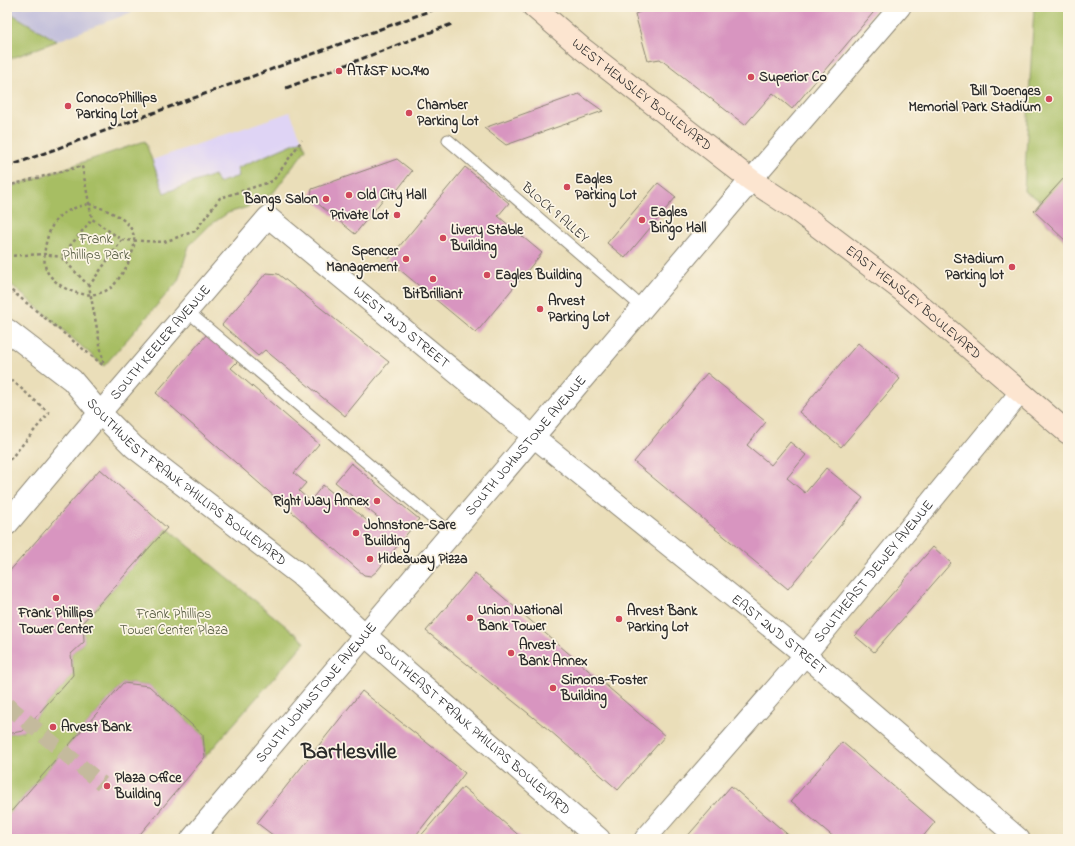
<svg xmlns="http://www.w3.org/2000/svg" width="1075" height="846" font-family="'Indie Flower',sans-serif">
  <style>
    .built { fill: #dfd4f5 }
    .industrial { fill: #c3c0db }
    .green { fill: #a7be63; stroke: #697447 }
    .building { fill: #d895c0 }
    .lines { fill: none; stroke-linecap: round; stroke-linejoin: round }
    .pedestrian-tunnel { stroke: #c4ba9d; stroke-width: 16; stroke-dasharray: 16 8; stroke-linecap: butt }
    .service-casing { stroke: #8a8472; stroke-width: 13 }
    .minor-casing { stroke: #8a8472; stroke-width: 23 }
    .tertiary-casing { stroke: #8a8472; stroke-width: 24 }
    .secondary-casing { stroke: #8a8472; stroke-width: 24 }
    .path { stroke: #8a8472; stroke-width: 2.5; stroke-dasharray: 3 3; stroke-linecap: butt }
    .service { stroke: #fff; stroke-width: 11 }
    .minor { stroke: #fff; stroke-width: 21 }
    .tertiary { stroke: #fff; stroke-width: 22 }
    .secondary { stroke: #fce5d0; stroke-width: 22 }
    .rail { stroke: #2b2b2b; stroke-width: 3; stroke-dasharray: 6 3; stroke-linecap: butt }
    .poi-dot { fill: #d1495b; stroke: #fcf5e5; stroke-width: 1.5 }
    .labels { text-anchor: middle; dominant-baseline: central; stroke-width: 3.5; stroke-linejoin: round; paint-order: stroke }
    .poi-label { font-size: 14px; font-weight: bold; fill: #2b2b2b; stroke: #fcf5e5; text-anchor: start }
    .street-label { font-size: 14px; fill: #2b2b2b; stroke: #fcf5e5 }
    .park-label { font-size: 14px; fill: #50573c; stroke: #fcf5e5 }
    .town-label { font-size: 22px; font-weight: bold; fill: #2b2b2b; stroke: #fcf5e5 }
  </style>
  <rect width="100%" height="100%" fill="#fcf5e5"/>
  <filter id="ink" filterUnits="userSpaceOnUse"><feTurbulence type="fractalNoise" baseFrequency=".025" numOctaves="2"/><feDisplacementMap in="SourceGraphic" scale="8" xChannelSelector="R" yChannelSelector="G"/><feConvolveMatrix kernelMatrix="1 2 1 2 8 2 1 2 1" color-interpolation-filters="sRGB"/></filter>
  <filter id="wash" filterUnits="userSpaceOnUse"><feTurbulence type="fractalNoise" baseFrequency=".012" numOctaves="4" result="noise"/><feDisplacementMap in="SourceGraphic" scale="16" xChannelSelector="R" yChannelSelector="G"/><feGaussianBlur stdDeviation="0.9" result="paint"/><feColorMatrix in="noise" values="0 0 0 0 0 0 0 0 0 0 0 0 0 0 0 0 0 1.4 0 .05"/><feComposite in="paint" operator="in"/></filter>
  <g filter="url(#wash)">
    <rect width="100%" height="100%" fill="#eadeb9"/>
    <!-- built -->
    <polygon class="built" points="290,112 302,140 237,168 239,176 218,184 214,175 163,193 152,160"/>
    <!-- industrial -->
    <polygon class="industrial" points="7,7 145,7 57,41 7,11"/>
    <!-- green -->
    <g class="green">
      <polygon points="1034,7 1068,7 1068,243 1034,211 1041,201 1024,191"/>
      <polygon points="7,11 57,41 7,60"/>
      <polygon points="302,140 306,149 274,192 248,207 228,213 210,225 189,246 178,281 104,366 7,281 7,188 145,141 164,193 214,175 218,183 239,176 237,168"/>
      <polygon points="167,528 305,642 205,757 203,735 149,686 123,683 8,815 7,839 7,734 23,731 73,675 71,654 84,642 83,622"/>
    </g>
    <g id="blocks">
      <!-- building -->
      <g class="building">
        <polygon points="652,7 878,7 792,109 773,93 745,125 660,59 648,61 635,14"/>
        <polygon points="579,94 603,111 506,145 484,128"/>
        <polygon points="397,159 412,171 392,197 388,193 355,234 311,198 312,189"/>
        <polygon points="465,167 509,203 498,216 542,253 476,333 388,260"/>
        <polygon points="1064,178 1068,181 1068,243 1034,211"/>
        <polygon points="658,183 676,197 625,258 607,243"/>
        <polygon points="266,273 278,274 389,362 345,416 265,350 258,356 222,325"/>
        <polygon points="207,334 238,361 231,368 319,444 294,473 306,483 299,491 310,501 323,485 375,527 381,520 335,482 351,463 419,519 377,571 371,576 364,575 156,393"/>
        <polygon points="858,343 900,379 841,447 799,412"/>
        <polygon points="707,373 766,422 747,445 771,465 790,442 806,455 787,478 805,493 826,468 863,498 788,589 634,462"/>
        <polygon points="100,469 167,528 83,622 84,642 71,654 73,675 23,731 7,734 7,574"/>
        <polygon points="933,547 951,563 874,652 855,636"/>
        <polygon points="475,573 665,736 618,790 549,730 426,631"/>
        <polygon points="123,683 149,686 203,735 205,757 136,839 8,839 8,815"/>
        <polygon points="362,691 465,773 413,839 278,839 257,823"/>
        <polygon points="842,742 935,822 921,839 836,839 791,801"/>
        <polygon points="731,786 793,839 685,839"/>
        <polygon points="463,787 523,839 418,839"/>
      </g>
    </g>
  </g>
  <g filter="url(#ink)">
    <use href="#blocks" fill-opacity="0" stroke="#8a8472" stroke-width="1"/>
    <g class="lines">
      <!-- pedestrian-tunnel -->
      <polyline class="pedestrian-tunnel" points="7,705 102,784"/>
      <!-- service casing -->
      <g class="service-casing">
        <g id="service">
          <polyline points="448,140 642,307"/>
          <polyline points="187,311 451,534"/>
        </g>
      </g>
      <!-- minor casing -->
      <g class="minor-casing">
        <g id="minor">
          <polyline points="751,180 900,7"/>
          <path id="s1" d="M100 413 268 217 534 437 805 655 1019 839"/>
          <path id="s2" d="M645 839 805 655 1020 393"/>
        </g>
      </g>
      <!-- tertiary casing -->
      <g class="tertiary-casing">
        <g id="tertiary">
          <path id="s3" d="M7 330 72 380 100 413 134 447 299 574 365 635 599 839"/>
          <polyline points="7,524 100,413"/>
          <path id="s4" d="M192 839 751 180"/>
        </g>
      </g>
      <!-- secondary casing -->
      <g class="secondary-casing">
        <g id="secondary">
          <path id="s5" d="M534 7 584 50 751 180 795 209 903 291 1068 433"/>
        </g>
      </g>
      <!-- path -->
      <g class="path">
        <polyline points="7,186 82,166 92,219"/>
        <path d="M89 204C111 211 141 222 133 250 130 259 128 265 123 272 120 277 116 283 112 287 92 302 62 293 48 273 39 259 48 224 61 215 70 209 79 206 89 204Z"/>
        <polyline points="122,240 164,242 195,231 220,198 273,181 302,140"/>
        <polyline points="7,256 44,254 61,257"/>
        <polyline points="89,286 61,257 92,219 122,240 89,286 104,366"/>
        <polyline points="7,287 104,366"/>
        <polyline points="7,376 49,413 7,463"/>
      </g>
      <!-- service -->
      <use href="#service" class="service"/>
      <!-- minor -->
      <use href="#minor" class="minor"/>
      <!-- tertiary -->
      <use href="#tertiary" class="tertiary"/>
      <!-- secondary -->
      <use href="#secondary" class="secondary"/>
      <!-- rail -->
      <g class="rail">
        <polyline points="286,88 452,24"/>
        <polyline points="7,167 440,7"/>
      </g>
    </g>
  </g>
  <!-- markers -->
  <g class="poi-dot">
    <circle cx="339" cy="71" r="4"/>
    <circle cx="751" cy="77" r="4"/>
    <circle cx="1049" cy="99" r="4"/>
    <circle cx="68" cy="106" r="4"/>
    <circle cx="409" cy="113" r="4"/>
    <circle cx="567" cy="187" r="4"/>
    <circle cx="349" cy="195" r="4"/>
    <circle cx="326" cy="199" r="4"/>
    <circle cx="397" cy="215" r="4"/>
    <circle cx="642" cy="220" r="4"/>
    <circle cx="443" cy="238" r="4"/>
    <circle cx="406" cy="259" r="4"/>
    <circle cx="1012" cy="267" r="4"/>
    <circle cx="487" cy="275" r="4"/>
    <circle cx="433" cy="279" r="4"/>
    <circle cx="540" cy="309" r="4"/>
    <circle cx="377" cy="501" r="4"/>
    <circle cx="356" cy="533" r="4"/>
    <circle cx="370" cy="559" r="4"/>
    <circle cx="56" cy="598" r="4"/>
    <circle cx="470" cy="618" r="4"/>
    <circle cx="619" cy="619" r="4"/>
    <circle cx="511" cy="653" r="4"/>
    <circle cx="553" cy="688" r="4"/>
    <circle cx="53" cy="727" r="4"/>
    <circle cx="107" cy="786" r="4"/>
  </g>
  <g class="labels">
    <!-- poi labels -->
    <g class="poi-label">
      <text x="347" y="71">AT&amp;SF NO.940</text>
      <text x="759" y="77">Superior Co</text>
      <text x="1041" y="91" text-anchor="end">Bill Doenges<tspan x="1041" dy="16">Memorial Park Stadium</tspan></text>
      <text x="76" y="98">ConocoPhillips<tspan x="76" dy="16">Parking Lot</tspan></text>
      <text x="417" y="105">Chamber<tspan x="417" dy="16">Parking Lot</tspan></text>
      <text x="575" y="179">Eagles<tspan x="575" dy="16">Parking Lot</tspan></text>
      <text x="357" y="195">Old City Hall</text>
      <text x="318" y="199" text-anchor="end">Bangs Salon</text>
      <text x="650" y="212">Eagles<tspan x="650" dy="16">Bingo Hall</tspan></text>
      <text x="389" y="215" text-anchor="end">Private Lot</text>
      <text x="451" y="230">Livery Stable<tspan x="451" dy="16">Building</tspan></text>
      <text x="398" y="251" text-anchor="end">Spencer<tspan x="398" dy="16">Management</tspan></text>
      <text x="1004" y="259" text-anchor="end">Stadium<tspan x="1004" dy="16">Parking lot</tspan></text>
      <text x="495" y="275">Eagles Building</text>
      <text x="433" y="294" text-anchor="middle">BitBrilliant</text>
      <text x="548" y="301">Arvest<tspan x="548" dy="16">Parking Lot</tspan></text>
      <text x="369" y="501" text-anchor="end">Right Way Annex</text>
      <text x="364" y="525">Johnstone-Sare<tspan x="364" dy="16">Building</tspan></text>
      <text x="378" y="559">Hideaway Pizza</text>
      <text x="478" y="610">Union National<tspan x="478" dy="16">Bank Tower</tspan></text>
      <text x="627" y="611">Arvest Bank<tspan x="627" dy="16">Parking Lot</tspan></text>
      <text x="56" y="613" text-anchor="middle">Frank Phillips<tspan x="56" dy="16">Tower Center</tspan></text>
      <text x="519" y="645">Arvest<tspan x="519" dy="16">Bank Annex</tspan></text>
      <text x="561" y="680">Simons-Foster<tspan x="561" dy="16">Building</tspan></text>
      <text x="61" y="727">Arvest Bank</text>
      <text x="115" y="778">Plaza Office<tspan x="115" dy="16">Building</tspan></text>
    </g>
    <!-- street labels -->
    <g class="street-label">
      <text stroke="none"><textPath href="#s5" startOffset="139">WEST HENSLEY BOULEVARD</textPath></text>
      <text transform="translate(555 213) rotate(41)">BLOCK 9 ALLEY</text>
      <text stroke="none"><textPath href="#s5" startOffset="481">EAST HENSLEY BOULEVARD</textPath></text>
      <text stroke="none"><textPath href="#s1" startOffset="431">WEST 2ND STREET</textPath></text>
      <text stroke="none"><textPath href="#s1" startOffset="93">SOUTH KEELER AVENUE</textPath></text>
      <text stroke="none"><textPath href="#s4" startOffset="516">SOUTH JOHNSTONE AVENUE</textPath></text>
      <text stroke="none"><textPath href="#s3" startOffset="236">SOUTHWEST FRANK PHILLIPS BOULEVARD</textPath></text>
      <text stroke="none"><textPath href="#s2" startOffset="352">SOUTHEAST DEWEY AVENUE</textPath></text>
      <text stroke="none"><textPath href="#s1" startOffset="918">EAST 2ND STREET</textPath></text>
      <text stroke="none"><textPath href="#s4" startOffset="192">SOUTH JOHNSTONE AVENUE</textPath></text>
      <text stroke="none"><textPath href="#s3" startOffset="615">SOUTHEAST FRANK PHILLIPS BOULEVARD</textPath></text>
    </g>
    <!-- park labels -->
    <g class="park-label">
      <text x="96" y="239">Frank<tspan x="96" dy="16">Phillips Park</tspan></text>
      <text x="174" y="614">Frank Phillips<tspan x="174" dy="16">Tower Center Plaza</tspan></text>
    </g>
    <!-- town labels -->
    <g class="town-label">
      <text x="349" y="753">Bartlesville</text>
    </g>
  </g>
  <!-- margin -->
  <rect width="1075" height="846" fill="none" stroke="#fcf5e5" stroke-width="24"/>
</svg>
